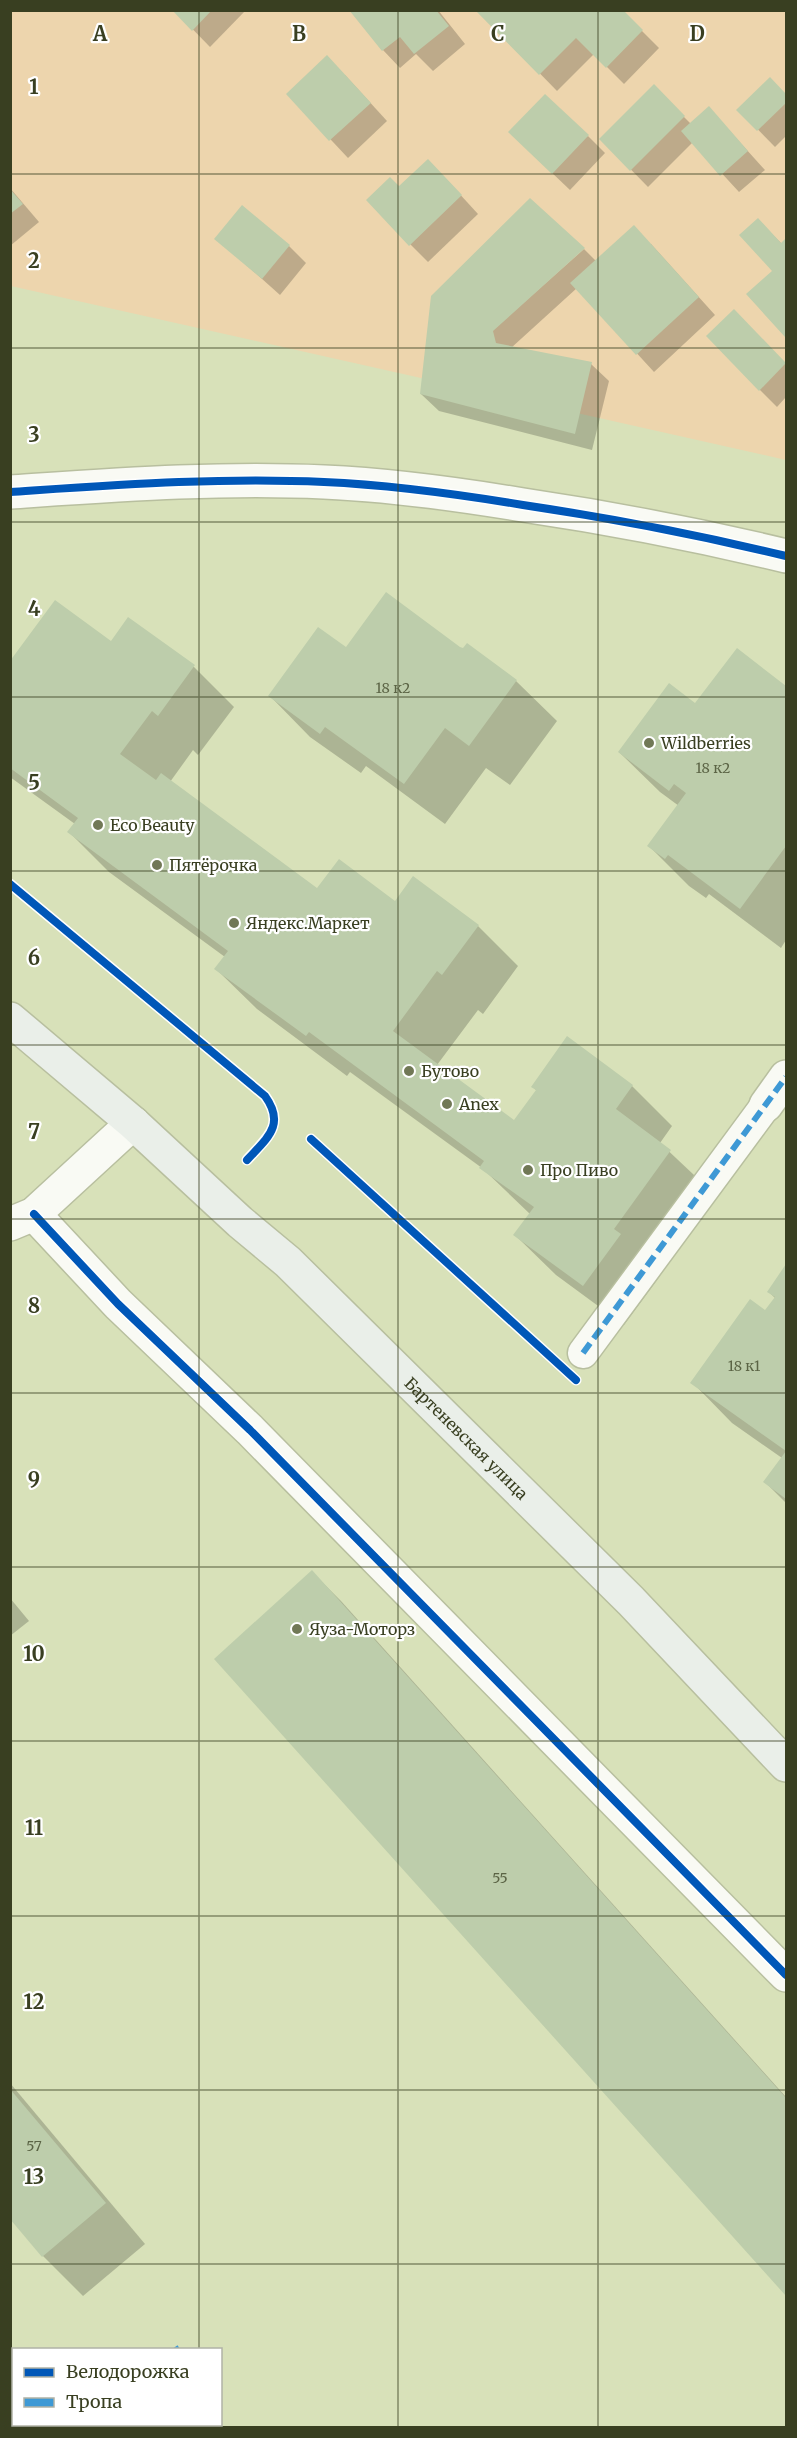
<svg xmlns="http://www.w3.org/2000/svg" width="797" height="2438" font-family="Merriweather,serif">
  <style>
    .green { fill: #edd5ad }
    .shadow { fill: #0003 }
    .building { fill: #bdcdab }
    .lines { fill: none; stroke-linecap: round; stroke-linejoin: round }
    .pedestrian-casing { stroke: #b8bf9f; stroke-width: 33 }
    .minor-casing { stroke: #b8bf9f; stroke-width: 36 }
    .secondary-casing { stroke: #b8bf9f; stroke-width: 36 }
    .pedestrian { stroke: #f9faf4; stroke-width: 30 }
    .minor { stroke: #f9faf4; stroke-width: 33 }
    .secondary { stroke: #eaefe9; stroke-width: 33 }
    .quiet { stroke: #3e99d5; stroke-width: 6; stroke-dasharray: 12 6; stroke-linecap: butt }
    .cycleway-casing { stroke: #fff; stroke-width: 11 }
    .cycleway { stroke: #0057b8; stroke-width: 8 }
    .grid { fill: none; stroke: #393f21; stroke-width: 1.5; stroke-opacity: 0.55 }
    .poi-dot { fill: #717856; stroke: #fff; stroke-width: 2 }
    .labels { text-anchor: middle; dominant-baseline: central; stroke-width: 4.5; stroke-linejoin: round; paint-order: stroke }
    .number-label { font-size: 14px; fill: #5b6445 }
    .poi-label { font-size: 16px; fill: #393f21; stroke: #fff; text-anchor: start }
    .street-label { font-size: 16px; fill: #393f21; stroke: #fff }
    .grid-label { font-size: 20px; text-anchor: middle; font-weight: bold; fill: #393f21; stroke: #fff; stroke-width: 4.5; stroke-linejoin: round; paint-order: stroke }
  </style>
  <rect width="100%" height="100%" fill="#d8e1b9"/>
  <!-- green -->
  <polygon class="green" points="11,11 786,11 786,460 11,286"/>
  <!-- shadow -->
  <g class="shadow">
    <polygon points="174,10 246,10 210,47"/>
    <polygon points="351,10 438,10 465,44 433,71 416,54 400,68 383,50"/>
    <polygon points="478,10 621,10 659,48 624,84 594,54 557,91"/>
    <polygon points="345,75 387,121 348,158 288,94"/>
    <polygon points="770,80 786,96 786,136 775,147 739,110"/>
    <polygon points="654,87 691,124 709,108 765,170 739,192 693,142 648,187 601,139"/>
    <polygon points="588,136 605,153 570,190 528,150"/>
    <polygon points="445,178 478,214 428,262 410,244 399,188"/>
    <polygon points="10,188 39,222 10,246"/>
    <polygon points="758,220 782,244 786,240 786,337 748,295 774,271"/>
    <polygon points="216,238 289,246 306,263 280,295"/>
    <polygon points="651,244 715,315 654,372 577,288 511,348 591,364 609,381 592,450 439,411 421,394 584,249 596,261"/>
    <polygon points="751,328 786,365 786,397 777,407 760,390"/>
    <polygon points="111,643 194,667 234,707 198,755 193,750 170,782 318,890 395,903 478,926 518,966 483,1014 478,1010 437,1065 514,1122 537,1091 533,1087 632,1086 672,1126 660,1143 711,1191 654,1269 660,1276 624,1325 556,1275 515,1235 530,1214 482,1168 350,1072 347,1076 257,1009 216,969 225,957 109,872 69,832 75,824 10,777 10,663"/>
    <polygon points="467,646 516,681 557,721 510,785 486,768 445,824 366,766 361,773 310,737 270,696 346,649 464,650"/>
    <polygon points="737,650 786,687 786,940 781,948 709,894 706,898 689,886 649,846 679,806 660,792 619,752 696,705"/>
    <polygon points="786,1267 786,1503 765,1482 782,1458 732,1423 692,1382 766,1312 775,1298 769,1292"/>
    <polygon points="312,1572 341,1601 786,2097 786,2294 216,1659"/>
    <polygon points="10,1598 29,1621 10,1636"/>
    <polygon points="10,2083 145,2244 83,2296 43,2256 10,2217"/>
  </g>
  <!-- building -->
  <g class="building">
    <polygon points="172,10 212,10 192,31"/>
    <polygon points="349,10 436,10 449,26 414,54 400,37 382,51"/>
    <polygon points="475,10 623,10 643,30 606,68 576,38 539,75"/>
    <polygon points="327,55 371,103 329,141 286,94"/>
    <polygon points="770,77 786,94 786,103 757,131 736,110"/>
    <polygon points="654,84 685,116 630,171 599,139"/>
    <polygon points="545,94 589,135 552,174 508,132"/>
    <polygon points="709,106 748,151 720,176 681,131"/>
    <polygon points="428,159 462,195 409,246 366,200 390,177 399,186"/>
    <polygon points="10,189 23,204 10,214"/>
    <polygon points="530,198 585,248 493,331 496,343 592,362 575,434 420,394 431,296"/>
    <polygon points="242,205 290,245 262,279 214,239"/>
    <polygon points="758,218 781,243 786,238 786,336 785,337 746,294 772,271 739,235"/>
    <polygon points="634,225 699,297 636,355 570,283"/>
    <polygon points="734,309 786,363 759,391 706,336"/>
    <polygon points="386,592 460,647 463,648 467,643 517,680 469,746 445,728 404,784 325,727 320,734 268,696 318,627 346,647"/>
    <polygon points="55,600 111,641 128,617 195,665 158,716 152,711 120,754 156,780 161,773 317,888 339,859 395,901 413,876 479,925 442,975 437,971 393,1031 514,1120 536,1090 531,1087 567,1036 633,1085 616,1109 671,1150 614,1229 621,1234 583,1286 513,1235 534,1207 479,1168 484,1161 309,1032 306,1036 214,969 228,951 67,832 78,818 10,768 10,661"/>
    <polygon points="737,648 786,686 786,846 740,909 668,855 665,859 647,846 686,793 674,784 669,791 618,752 669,683 695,703"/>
    <polygon points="786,1264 786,1499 763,1482 786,1451 690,1383 750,1299 765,1310 775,1297 767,1292"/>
    <polygon points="312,1570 786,2098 786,2296 214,1659"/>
    <polygon points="10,2089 106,2203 42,2257 10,2219"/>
  </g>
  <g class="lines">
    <!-- pedestrian casing -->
    <g class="pedestrian-casing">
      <polyline id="pedestrian" points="583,1353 766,1105"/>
    </g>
    <!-- minor casing -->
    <g class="minor-casing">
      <g id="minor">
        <path d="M10 492C115 485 220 477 324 482 391 485 457 494 523 505 611 518 699 535 786 556"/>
        <polyline points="766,1105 786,1077"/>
        <polyline points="34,1214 118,1304 250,1430 786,1975"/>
        <polyline points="10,1224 34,1214 133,1123"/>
      </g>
    </g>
    <!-- secondary casing -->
    <g class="secondary-casing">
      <g id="secondary">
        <path id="s1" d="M10 1019 133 1123 240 1222 288 1262 631 1601 786 1765"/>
      </g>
    </g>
    <!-- pedestrian -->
    <use href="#pedestrian" class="pedestrian"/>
    <!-- minor -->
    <use href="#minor" class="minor"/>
    <!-- secondary -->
    <use href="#secondary" class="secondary"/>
    <!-- quiet -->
    <g class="quiet">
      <polyline points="583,1353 786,1077"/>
      <polyline points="175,2347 177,2350"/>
    </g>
    <!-- cycleway casing -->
    <g class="cycleway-casing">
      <g id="cycleway">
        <path d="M10 492C115 485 220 477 324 482 391 485 457 494 523 505 611 518 699 535 786 556"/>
        <path d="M10 884 265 1096C286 1125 267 1138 247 1160"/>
        <polyline points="311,1139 576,1380"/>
        <polyline points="34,1214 118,1304 250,1430 786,1975"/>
      </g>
    </g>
    <!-- cycleway -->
    <use href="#cycleway" class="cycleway"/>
  </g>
  <!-- grid -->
  <path class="grid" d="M199 10V2350M398 10V2428M598 10V2428M10 174H786M10 348H786M10 522H786M10 697H786M10 871H786M10 1045H786M10 1219H786M10 1393H786M10 1567H786M10 1741H786M10 1916H786M10 2090H786M10 2264H786M199 2424V2428"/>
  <!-- markers -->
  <g class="poi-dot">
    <circle cx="649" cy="743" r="6"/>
    <circle cx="98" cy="825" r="6"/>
    <circle cx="157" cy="865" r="6"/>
    <circle cx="234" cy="923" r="6"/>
    <circle cx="409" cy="1071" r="6"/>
    <circle cx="447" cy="1104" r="6"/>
    <circle cx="528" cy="1170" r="6"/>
    <circle cx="297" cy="1629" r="6"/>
  </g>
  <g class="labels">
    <!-- number labels -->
    <g class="number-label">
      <text x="393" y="688">18 к2</text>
      <text x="713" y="768">18 к2</text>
      <text x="744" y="1366">18 к1</text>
      <text x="500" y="1878">55</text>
      <text x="34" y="2146">57</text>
    </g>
    <!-- poi labels -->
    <g class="poi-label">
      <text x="661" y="743">Wildberries</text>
      <text x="110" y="825">Eco Beauty</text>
      <text x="169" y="865">Пятёрочка</text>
      <text x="246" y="923">Яндекс.Маркет</text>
      <text x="421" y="1071">Бутово</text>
      <text x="459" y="1104">Anex</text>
      <text x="540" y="1170">Про Пиво</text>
      <text x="309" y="1629">Яуза-Моторз</text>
    </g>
    <!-- street labels -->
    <g class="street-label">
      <text stroke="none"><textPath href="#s1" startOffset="620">Бартеневская улица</textPath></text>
    </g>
  </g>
  <g class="grid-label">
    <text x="100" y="41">A</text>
    <text x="299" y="41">B</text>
    <text x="498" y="41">C</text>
    <text x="697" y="41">D</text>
    <text x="34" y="94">1</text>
    <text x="34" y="268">2</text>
    <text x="34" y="442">3</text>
    <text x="34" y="616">4</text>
    <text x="34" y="790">5</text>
    <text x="34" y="965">6</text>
    <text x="34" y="1139">7</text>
    <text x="34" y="1313">8</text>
    <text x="34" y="1487">9</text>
    <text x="34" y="1661">10</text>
    <text x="34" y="1835">11</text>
    <text x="34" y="2009">12</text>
    <text x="34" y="2184">13</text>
  </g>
  <!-- border -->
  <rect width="797" height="2438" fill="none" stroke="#393f21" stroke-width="24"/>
  <!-- legend -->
  <rect x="12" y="2348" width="210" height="78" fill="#ffffff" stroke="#b0b2a6" stroke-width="1.5"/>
  <rect x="24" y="2368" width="30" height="9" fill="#0057b8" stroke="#b0b2a6" stroke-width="1.5"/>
  <text x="66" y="2378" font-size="18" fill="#393f21">Велодорожка</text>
  <rect x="24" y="2398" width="30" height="9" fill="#3e99d5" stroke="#b0b2a6" stroke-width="1.5"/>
  <text x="66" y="2408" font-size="18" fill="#393f21">Тропа</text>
</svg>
